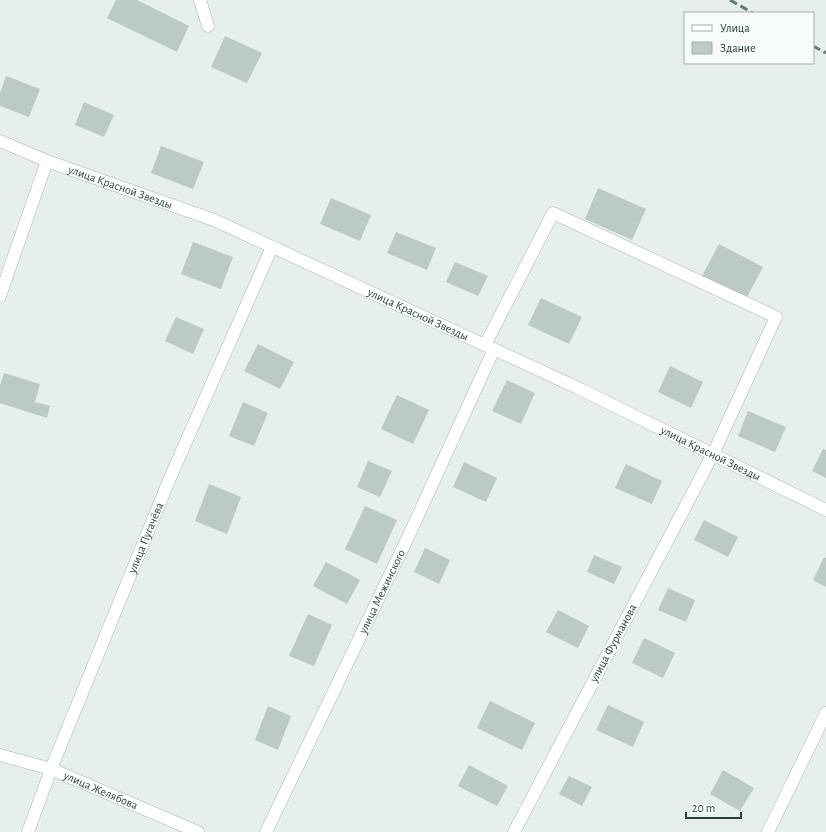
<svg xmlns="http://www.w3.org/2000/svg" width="826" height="832" font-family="'Alegreya Sans',sans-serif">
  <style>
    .building { fill: #bbcac4 }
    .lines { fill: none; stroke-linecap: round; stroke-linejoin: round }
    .street-casing { stroke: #a8b8b2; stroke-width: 13 }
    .street { stroke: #fff; stroke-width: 12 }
    .rail { stroke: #5f7d75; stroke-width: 3; stroke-dasharray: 8 4; stroke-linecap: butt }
    .labels { text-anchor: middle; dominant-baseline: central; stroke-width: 4; stroke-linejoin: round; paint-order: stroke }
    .street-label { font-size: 12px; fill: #24423a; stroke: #f7fbf9 }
  </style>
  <rect width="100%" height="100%" fill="#e6efeb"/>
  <!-- building -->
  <g class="building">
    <polygon points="116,0 137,0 189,26 177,52 107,18"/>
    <polygon points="225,36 262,53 247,83 211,67"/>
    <polygon points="6,76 40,89 29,117 0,106 0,93"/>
    <polygon points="84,102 114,115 104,137 75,125"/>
    <polygon points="161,146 204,162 193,189 151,173"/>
    <polygon points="598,188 646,209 632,240 585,219"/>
    <polygon points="331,198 371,215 360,241 320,224"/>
    <polygon points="396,232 436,248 427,270 387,253"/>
    <polygon points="193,242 233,257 221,289 181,274"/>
    <polygon points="719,244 763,267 746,299 702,276"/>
    <polygon points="455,262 488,276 478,296 446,282"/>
    <polygon points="541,298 582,317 569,344 528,325"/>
    <polygon points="176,317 204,329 193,354 165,341"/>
    <polygon points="258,344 294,362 280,389 244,371"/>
    <polygon points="670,366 703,382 691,408 658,392"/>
    <polygon points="4,373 40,384 35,402 50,406 47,418 0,403 0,386"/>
    <polygon points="507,380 535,393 521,424 492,411"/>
    <polygon points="397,395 429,410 413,444 381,429"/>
    <polygon points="243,402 268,413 254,446 229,436"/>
    <polygon points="748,411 786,427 775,452 738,436"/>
    <polygon points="823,449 826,450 826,478 812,471"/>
    <polygon points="368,461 392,471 380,497 357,487"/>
    <polygon points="464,462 497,478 486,502 453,487"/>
    <polygon points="626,464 662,481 652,504 615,488"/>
    <polygon points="209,484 241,497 227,534 195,521"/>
    <polygon points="365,506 397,520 377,564 345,549"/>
    <polygon points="704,520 738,537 728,557 694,540"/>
    <polygon points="425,548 450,560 439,584 414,572"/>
    <polygon points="594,555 622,567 614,584 587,572"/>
    <polygon points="824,557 826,558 826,587 813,580"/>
    <polygon points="326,562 360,580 347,604 313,586"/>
    <polygon points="668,588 695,600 686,622 658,610"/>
    <polygon points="558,610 589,626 578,648 546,632"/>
    <polygon points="308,614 332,625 314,666 289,656"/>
    <polygon points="644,638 675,653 663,678 632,663"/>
    <polygon points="490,701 535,723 522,750 477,728"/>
    <polygon points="608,705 644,722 633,747 596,730"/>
    <polygon points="268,706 291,716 278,750 255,740"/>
    <polygon points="469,765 508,786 497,806 458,786"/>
    <polygon points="723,770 754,788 740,811 710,794"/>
    <polygon points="569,776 592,787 582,806 559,794"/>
  </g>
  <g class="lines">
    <!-- street casing -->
    <g class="street-casing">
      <g id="street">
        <polyline points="200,0 208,26"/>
        <path id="s1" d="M0 141 47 161 214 220 578 388 826 510"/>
        <polyline points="0,296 47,161"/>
        <polyline points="485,345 553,213 776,317 713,454 514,832"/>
        <path id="s2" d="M0 755 51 769 198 832"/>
        <path id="s3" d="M28 832 51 769 170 478 272 247"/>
        <path id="s4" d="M266 832 410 533 494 349"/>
        <polyline points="768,832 826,713"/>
      </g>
    </g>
    <!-- street -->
    <use href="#street" class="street"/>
    <!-- rail -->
    <g class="rail">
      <polyline points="730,0 753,13"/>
      <polyline points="813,46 826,53"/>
    </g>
  </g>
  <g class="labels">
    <!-- street labels -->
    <g class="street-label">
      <text stroke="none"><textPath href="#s1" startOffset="129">улица Красной Звезды</textPath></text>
      <text stroke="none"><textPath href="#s1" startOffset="453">улица Красной Звезды</textPath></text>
      <text stroke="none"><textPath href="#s1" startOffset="777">улица Красной Звезды</textPath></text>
      <text stroke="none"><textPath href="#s3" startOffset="317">улица Пугачёва</textPath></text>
      <text stroke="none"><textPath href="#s4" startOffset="267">улица Межинского</textPath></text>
      <text transform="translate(613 643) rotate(-62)">улица Фурманова</text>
      <text stroke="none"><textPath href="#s2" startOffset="107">улица Желябова</textPath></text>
    </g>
  </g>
  <!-- legend -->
  <rect x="684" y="12" width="130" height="52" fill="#f7fbf9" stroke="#a3b1ad"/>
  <rect x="692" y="25" width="20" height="6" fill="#ffffff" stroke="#a3b1ad"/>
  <text x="720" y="32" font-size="12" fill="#24423a">Улица</text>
  <rect x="692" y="42" width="20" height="12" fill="#bbcac4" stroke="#a3b1ad"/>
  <text x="720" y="52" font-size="12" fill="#24423a">Здание</text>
  <!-- scale -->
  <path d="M686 812v6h55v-6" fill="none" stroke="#24423a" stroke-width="2"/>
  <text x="692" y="812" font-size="12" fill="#24423a" stroke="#f7fbf9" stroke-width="3" paint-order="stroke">20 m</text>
</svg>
